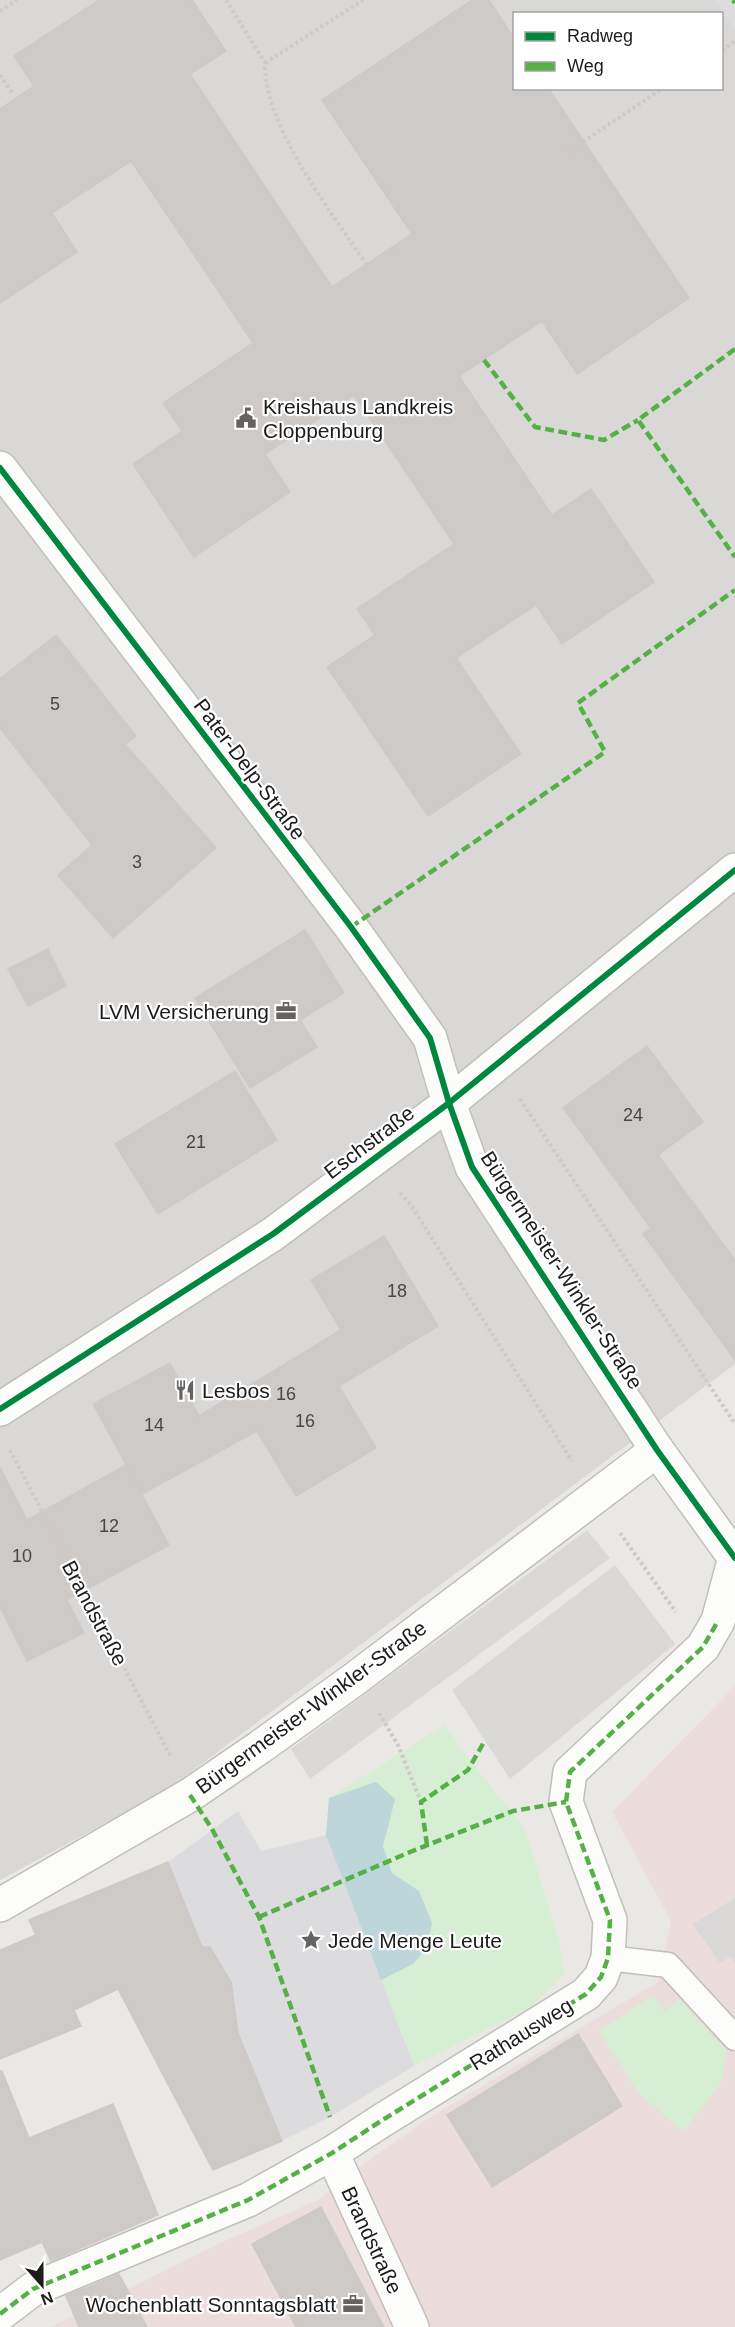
<svg xmlns="http://www.w3.org/2000/svg" width="735" height="2327" font-family="Arial,sans-serif">
  <style>
    .residential { fill: #d9d8d7; fill-rule: evenodd }
    .commercial { fill: #ebdddc }
    .park { fill: #d6eed3 }
    .parking { fill: #dad9d8 }
    .plaza { fill: #dcdcdf }
    .water { fill: #bcd6da }
    .building { fill: #cdcac8; stroke: #cdcac7; stroke-width: 1.5 }
    .lines { fill: none; stroke-linecap: round; stroke-linejoin: round }
    .service-casing { stroke: #c0bfbd; stroke-width: 27 }
    .minor-casing { stroke: #c0bfbd; stroke-width: 36 }
    .path { stroke: #d3c7c7; stroke-width: 4; stroke-dasharray: 3 3; stroke-linecap: butt }
    .service { stroke: #fcfcfb; stroke-width: 24 }
    .minor { stroke: #fcfcfb; stroke-width: 33 }
    .quiet { stroke: #55b145; stroke-width: 4.5; stroke-dasharray: 9 4.5; stroke-linecap: butt }
    .cycleway-casing { stroke: #fff; stroke-width: 10 }
    .cycleway { stroke: #00873e; stroke-width: 6 }
    .labels { text-anchor: middle; dominant-baseline: central; stroke-width: 4.5; stroke-linejoin: round; paint-order: stroke }
    .number-label { font-size: 18px; fill: #484847 }
    .poi-label { font-size: 21px; fill: #1c1c1c; stroke: #fff; text-anchor: start }
    .street-label { font-size: 21px; fill: #1c1c1c; stroke: #fff }
  </style>
  <rect width="100%" height="100%" fill="#eae8e5"/>
  <!-- residential -->
  <path class="residential" d="M0 0H735V1364L167 1790 0 1880ZM514 14H722V88H514Z"/>
  <!-- commercial -->
  <polygon class="commercial" points="735,1686 735,2327 51,2327 222,2242 318,2200 369,2160 432,2116 658,1982 671,1921 612,1812"/>
  <!-- park -->
  <g class="park">
    <polygon points="445,1725 464,1752 525,1830 559,1941 564,1973 532,2007 414,2066 326,1835 329,1798"/>
    <polygon points="653,1995 664,2012 679,1999 726,2050 721,2083 683,2132 638,2092 599,2031"/>
  </g>
  <!-- parking -->
  <g class="parking">
    <polygon points="0,962 151,1246 0,1327"/>
    <polygon points="476,1357 554,1483 475,1543 396,1405"/>
    <polygon points="587,1530 610,1558 310,1779 291,1749"/>
    <polygon points="615,1565 675,1644 510,1779 452,1690"/>
    <polygon points="3,1646 37,1709 89,1685 144,1792 0,1868 0,1647"/>
    <polygon points="735,1898 735,1963 731,1956 720,1963 693,1924"/>
  </g>
  <!-- plaza -->
  <g class="plaza">
    <polygon points="715,0 735,0 735,30"/>
    <polygon points="238,1811 261,1851 326,1835 414,2066 330,2117 281,2141 258,2086 200,2082 235,2017 231,1982 210,1947 176,1946 148,1918 185,1902 168,1862"/>
  </g>
  <!-- water -->
  <polygon class="water" points="376,1782 395,1799 383,1846 392,1873 419,1891 432,1923 426,1949 413,1964 381,1980 326,1835 329,1798"/>
  <!-- building -->
  <g class="building">
    <polygon points="99,0 192,0 226,51 190,74 332,287 412,234 322,100 472,0 489,0 514,38 514,88 548,88 689,298 577,374 542,321 459,376 552,515 591,489 654,582 562,644 536,605 456,658 521,754 428,816 327,667 375,635 357,609 454,544 354,395 265,454 290,492 194,557 133,464 182,431 163,403 253,343 131,161 52,213 77,252 0,303 0,109 34,86 14,56"/>
    <polygon points="56,635 136,736 125,744 216,848 113,938 58,875 92,845 0,728 0,679"/>
    <polygon points="305,930 344,993 300,1020 317,1047 250,1088 195,998"/>
    <polygon points="48,949 66,986 28,1006 8,969"/>
    <polygon points="647,1046 703,1122 658,1155 735,1260 735,1360 643,1234 651,1228 563,1108"/>
    <polygon points="235,1071 277,1140 158,1214 115,1144"/>
    <polygon points="384,1236 438,1326 339,1386 376,1448 296,1496 257,1431 142,1494 93,1404 170,1363 199,1416 341,1330 311,1280"/>
    <polygon points="126,1465 169,1545 67,1600 84,1633 27,1661 0,1607 0,1467 27,1520"/>
    <polygon points="168,1862 202,1947 210,1947 231,1982 238,2033 282,2141 213,2170 118,1989 74,2010 81,2026 0,2059 0,1950 36,1935 29,1920"/>
    <polygon points="578,2034 622,2106 492,2187 447,2115"/>
    <polygon points="0,2071 2,2071 29,2138 113,2104 158,2215 51,2261 42,2242 0,2260"/>
    <polygon points="321,2207 384,2327 296,2327 252,2244"/>
    <polygon points="119,2274 147,2327 79,2327 66,2296"/>
  </g>
  <g class="lines">
    <!-- service casing -->
    <g class="service-casing">
      <polyline id="service" points="608,1958 668,1965 735,2038"/>
    </g>
    <!-- minor casing -->
    <g class="minor-casing">
      <g id="minor">
        <polyline points="0,468 351,927 430,1038 449,1103 472,1167 657,1450 735,1558"/>
        <polyline points="0,1409 273,1234 449,1103 735,870"/>
        <polyline points="0,1905 190,1795 260,1747 356,1678 657,1450"/>
        <polyline points="332,2153 412,2327"/>
        <polyline points="0,2314 33,2289 248,2200 332,2153 381,2121 586,1994 601,1977 608,1958 610,1920 566,1802 570,1772 703,1647 718,1621 735,1557"/>
      </g>
    </g>
    <!-- path -->
    <g class="path">
      <path d="M226 0 265 63C263 125 332 213 366 264"/>
      <polyline points="0,11 17,0"/>
      <polyline points="722,50 735,41"/>
      <polyline points="265,63 363,0"/>
      <polyline points="0,75 13,94"/>
      <polyline points="568,152 663,88"/>
      <polyline points="520,1099 735,1424"/>
      <polyline points="400,1193 411,1205 572,1461"/>
      <polyline points="10,1450 171,1757"/>
      <polyline points="620,1533 676,1612"/>
      <polyline points="379,1713 398,1745 421,1802"/>
    </g>
    <!-- service -->
    <use href="#service" class="service"/>
    <!-- minor -->
    <use href="#minor" class="minor"/>
    <!-- quiet -->
    <g class="quiet">
      <polyline points="733,0 735,3"/>
      <polyline points="735,349 638,420 735,557"/>
      <polyline points="484,360 535,427 604,440 638,420"/>
      <polyline points="351,927 605,752 578,703 735,590"/>
      <polyline points="190,1795 212,1829 259,1917 330,2117"/>
      <polyline points="427,1845 421,1802 468,1770 484,1742"/>
      <polyline points="259,1917 410,1852 513,1811 566,1802"/>
      <polyline points="0,2314 33,2289 248,2200 332,2153 381,2121 586,1994 601,1977 608,1958 610,1920 566,1802 570,1772 703,1647 718,1621"/>
    </g>
    <!-- cycleway casing -->
    <g class="cycleway-casing">
      <g id="cycleway">
        <polyline points="0,468 351,927 430,1038 449,1103 472,1167 657,1450 735,1558"/>
        <polyline points="0,1409 273,1234 449,1103 735,870"/>
      </g>
    </g>
    <!-- cycleway -->
    <use href="#cycleway" class="cycleway"/>
  </g>
  <!-- icons -->
  <defs>
    <g id="civic-bare" transform="scale(1.62)"><path d="M-.6-6.5H3V-4.5H.6V-3L4-1V1h2V6H-6V1h2V-1L-.6-3ZM-1.2 2.5V6h2.4V2.5Z" fill="#646362" stroke="#fff" stroke-width="2.5" paint-order="stroke"/></g>
    <g id="office-bare" transform="scale(1.62)"><path d="M-6-3h4V-5.5h4V-3h4V5H-6ZM-1-4.5V-3h2v-1.5ZM-6 0V1H6V0Z" fill="#646362" stroke="#fff" stroke-width="2.5" paint-order="stroke"/></g>
    <g id="restaurant-bare" transform="scale(1.62)"><path d="M-5-6h1v4h1v-4h1v4h1v-4h1v5L-1.5 .5V6h-2V.5L-5-1ZM5-6V6H3V1.5H1.5Q1.5-4 5-6Z" fill="#646362" stroke="#fff" stroke-width="2.5" paint-order="stroke"/></g>
    <g id="sight-bare" transform="scale(1.62)"><path d="M0-6L1.8-2.2L6-1.7L2.9 1.2L3.7 5.4L0 3.3L-3.7 5.4L-2.9 1.2L-6-1.7L-1.8-2.2Z" fill="#646362" stroke="#fff" stroke-width="2.5" paint-order="stroke"/></g>
  </defs>
  <g fill-rule="evenodd">
    <use href="#civic-bare" x="246" y="418"/>
    <use href="#office-bare" x="286" y="1011"/>
    <use href="#restaurant-bare" x="185" y="1390"/>
    <use href="#sight-bare" x="311" y="1940"/>
    <use href="#office-bare" x="353" y="2304"/>
  </g>
  <g class="labels">
    <!-- number labels -->
    <g class="number-label">
      <text x="55" y="704">5</text>
      <text x="137" y="862">3</text>
      <text x="633" y="1115">24</text>
      <text x="196" y="1142">21</text>
      <text x="397" y="1291">18</text>
      <text x="286" y="1394">16</text>
      <text x="305" y="1421">16</text>
      <text x="154" y="1425">14</text>
      <text x="109" y="1526">12</text>
      <text x="22" y="1556">10</text>
    </g>
    <!-- poi labels -->
    <g class="poi-label">
      <text x="263" y="406">Kreishaus Landkreis<tspan x="263" dy="24">Cloppenburg</tspan></text>
      <text x="269" y="1011" text-anchor="end">LVM Versicherung</text>
      <text x="202" y="1390">Lesbos</text>
      <text x="328" y="1940">Jede Menge Leute</text>
      <text x="336" y="2304" text-anchor="end">Wochenblatt Sonntagsblatt</text>
    </g>
    <!-- street labels -->
    <g class="street-label">
      <text transform="translate(250 769) rotate(53)">Pater-Delp-Straße</text>
      <text transform="translate(369 1142) rotate(-37)">Eschstraße</text>
      <text transform="translate(562 1270) rotate(57)">Bürgermeister-Winkler-Straße</text>
      <text transform="translate(95 1613) rotate(62)">Brandstraße</text>
      <text transform="translate(311 1707) rotate(-36)">Bürgermeister-Winkler-Straße</text>
      <text transform="translate(521 2034) rotate(-32)">Rathausweg</text>
      <text transform="translate(372 2240) rotate(65)">Brandstraße</text>
    </g>
  </g>
  <!-- legend -->
  <rect x="513" y="12" width="210" height="78" fill="#ffffff" stroke="#a4a4a4" stroke-width="1.5"/>
  <rect x="525" y="32" width="30" height="9" fill="#00873e" stroke="#a4a4a4" stroke-width="1.5"/>
  <text x="567" y="42" font-size="18" fill="#1c1c1c">Radweg</text>
  <rect x="525" y="62" width="30" height="9" fill="#55b145" stroke="#a4a4a4" stroke-width="1.5"/>
  <text x="567" y="72" font-size="18" fill="#1c1c1c">Weg</text>
  <!-- north arrow -->
  <g transform="translate(42 2285) rotate(159)" stroke="#ffffff" stroke-width="4.5" paint-order="stroke">
  <path d="M0-4.5L10 22L0 15L-10 22Z" fill="#1c1c1c"/>
  <text y="-9" font-size="16" font-weight="bold" text-anchor="middle" fill="#1c1c1c">N</text>
  </g>
</svg>
